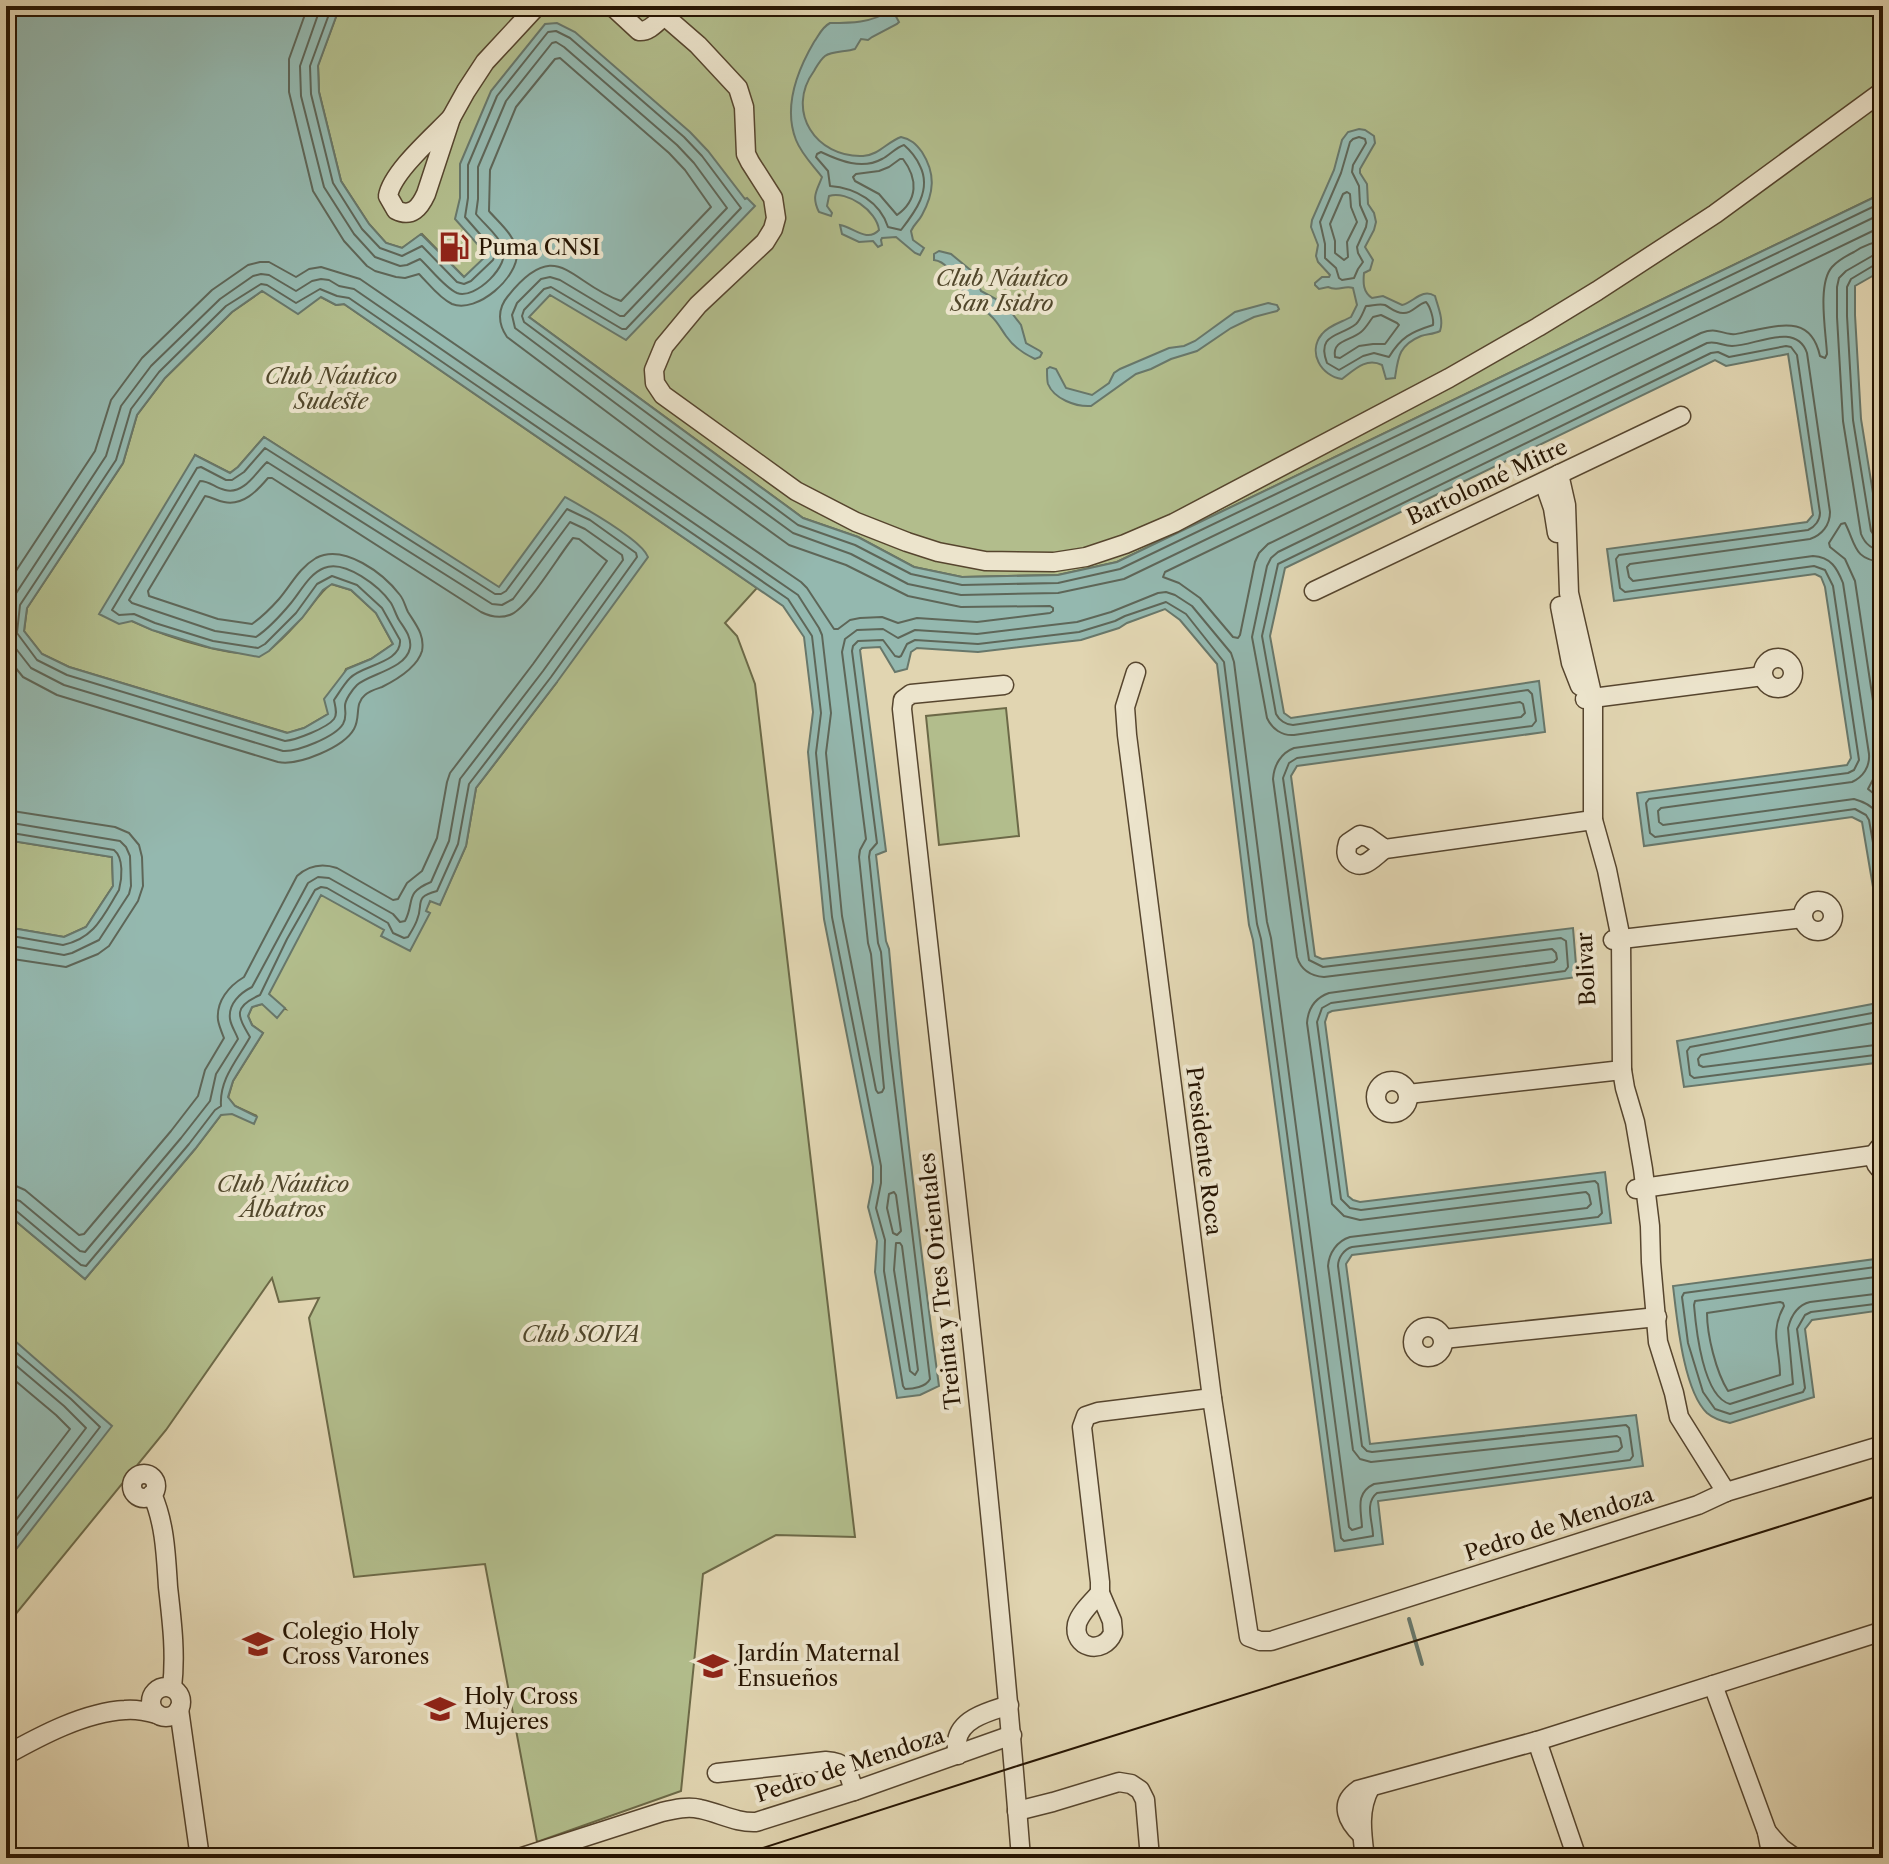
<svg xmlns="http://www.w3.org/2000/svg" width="1889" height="1864" font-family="'Libre Caslon Text',serif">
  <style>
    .green { fill: #b2bd8c; stroke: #6c6947; stroke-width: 2 }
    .water { fill: #94b8af; stroke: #68776a; stroke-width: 2 }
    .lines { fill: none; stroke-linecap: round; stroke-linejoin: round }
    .shore { stroke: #5e6658; stroke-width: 2 }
    .stream { stroke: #68776a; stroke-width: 4 }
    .minor-casing { stroke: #56452e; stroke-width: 21 }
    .minor { stroke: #ece4cc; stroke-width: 18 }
    .tram { stroke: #271502; stroke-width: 2 }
    .labels { text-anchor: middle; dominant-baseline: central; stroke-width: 8; stroke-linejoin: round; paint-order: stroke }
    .poi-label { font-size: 22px; fill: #271502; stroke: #ece4cc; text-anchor: start }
    .park-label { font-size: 22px; font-style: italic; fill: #51472b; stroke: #ece4cc }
    .street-label { font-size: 22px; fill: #271502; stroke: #ece4cc }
  </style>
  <rect width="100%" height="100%" fill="#e1d5b1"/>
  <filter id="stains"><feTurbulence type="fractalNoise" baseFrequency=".0025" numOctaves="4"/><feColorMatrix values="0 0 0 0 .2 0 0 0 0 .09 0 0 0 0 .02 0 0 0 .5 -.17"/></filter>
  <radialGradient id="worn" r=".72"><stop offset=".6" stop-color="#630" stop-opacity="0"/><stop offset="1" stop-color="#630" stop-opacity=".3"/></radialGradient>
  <!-- green -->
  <g class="green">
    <polygon points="340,6 1883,6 1883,193 1117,562 1058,575 962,577 914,567 858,537 803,518 529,317 464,277 422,234 402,248 386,243 369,224 341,181 319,92 318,65"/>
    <path d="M262 291 321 297 336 305 344 304 757 588 725 623 737 636 755 684 855 1537 776 1535 703 1574 681 1791 537 1842 485 1564 354 1577 309 1318 319 1298 279 1302 272 1278 166 1430 6 1626V1213L85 1279 195 1149 221 1115 226 1113 257 1116 235 1106 228 1098 233 1081 263 1033 252 1025 248 1016 252 1007 262 1004 285 1009 268 994 321 894 385 930 382 936 410 950 429 913 425 911 431 900 440 904 466 846 476 788 557 682 499 588 264 437 238 467 230 473 195 455 132 621C158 633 250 668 273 647 283 638 294 627 303 616 313 605 319 593 331 584L351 590 376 613 393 644 371 659 346 669 328 714 304 728 288 733 69 667 42 654 24 631 27 608 123 463 137 415 165 378 232 312Z"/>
    <polygon points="1006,708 1019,836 939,845 926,716"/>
    <polygon points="6,840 112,857 113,886 86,927 64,937 6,927"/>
  </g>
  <!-- water -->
  <g class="water">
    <path d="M6 6H340L318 66 319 92 341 181 369 224 386 243 402 248 421 234 464 277 487 255 455 219 460 198V164L491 91 545 24 557 23 575 32 690 132 708 151 745 199 747 198 755 206 626 340 550 295 529 317 803 518 858 537 914 567 962 577 1058 575 1117 562 1883 193V270L1855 286V315L1861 419 1883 555V946L1862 822 1852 817 1644 846 1637 793 1847 765 1851 758 1825 587 1821 577 1815 574 1614 601 1607 549 1807 522 1813 515 1788 354 1726 366 1715 360 1285 568 1270 636 1284 713 1291 718 1539 681 1545 732 1297 766 1291 776 1315 956 1322 959 1573 928 1577 977 1332 1011 1328 1013 1325 1022 1348 1196 1353 1200 1360 1202 1605 1172 1611 1223 1352 1255 1346 1264 1370 1444 1636 1415 1643 1466 1378 1501 1383 1544 1335 1551 1253 940 1249 925 1217 664 1180 620 1165 609 1127 623 1119 628 1081 640 978 652 917 648 911 652 907 669 895 672 880 647 862 648 860 650 886 851 876 855 886 941 889 949C902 1095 919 1241 939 1386L920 1395 897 1398 875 1272 877 1241 868 1207 873 1182V1167L824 919 808 752 813 712 804 637 783 606 344 304 336 305 321 297 298 314 262 291 232 312 165 378 137 415 123 463 27 608 24 631 42 654 69 667 287 733 304 728 328 714 324 699 347 669 371 659 393 644 376 613 351 590 332 584 323 590 302 618 269 651 259 657 211 648 152 630 132 621 119 624 99 614 195 455 230 473 238 467 264 437 499 587 565 497C583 507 641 539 648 557L557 682 476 788 466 846 440 905 430 901 426 911 430 913 410 951 381 936 384 930 321 895 269 994 285 1008 277 1018 262 1004 252 1007 248 1016 252 1025 263 1033 233 1081 228 1097 235 1106 257 1117 254 1124 232 1114 221 1115 195 1149 85 1279 6 1213V927L64 937 86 927 113 886 112 857 6 840Z"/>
    <path d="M889 11H893L899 22 897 24 872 37 868 40 861 39 855 49C846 52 832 51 825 56 820 60 817 66 814 71 785 111 816 158 863 156 879 155 887 142 901 137 911 139 916 144 922 152 936 174 934 193 922 215 919 221 914 224 911 231L913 240 924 248 920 255 915 253 896 237 882 238 881 240 882 245 878 247 873 241 859 242 842 234 840 225C853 227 867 243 879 230 877 211 847 190 829 196L827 206 832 213 831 216 819 212C811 196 817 191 822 177 813 165 802 155 796 140 783 107 797 71 814 42 819 35 822 27 830 23 851 23 871 23 889 11Z"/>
    <path d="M1359 129 1365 130 1374 136 1375 143 1360 169V173L1367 184 1368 204 1374 213 1376 222 1374 230 1365 247 1373 260 1370 270 1364 273C1363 283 1363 292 1372 298L1383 296 1402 305C1414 302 1422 288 1435 296 1438 307 1444 320 1440 331 1434 334 1428 334 1421 336 1399 345 1398 357 1395 378L1386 379 1382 365C1366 357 1354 370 1342 379 1321 376 1307 352 1322 334 1329 325 1342 322 1351 317L1357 305 1353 288C1344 285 1338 292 1328 287L1319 289 1315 285V283L1322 277H1329L1330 275 1318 262 1316 256 1318 245 1311 227 1312 220 1334 170 1342 140 1348 132Z"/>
    <path d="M939 251 951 254 973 272 981 291 1005 304 1021 325 1026 343 1040 351 1042 353 1040 357 1035 359C1024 354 1013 346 1006 336 1001 329 997 321 991 316 985 310 976 307 970 301 958 289 952 262 934 260V254Z"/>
    <path d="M1268 303 1277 305 1279 309 1277 311 1254 317 1231 328 1197 351 1171 359 1151 369 1136 374 1091 406C1076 407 1054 399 1048 384 1047 381 1047 373 1047 369L1050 367 1056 369 1066 388 1092 395 1109 383 1114 373 1120 369 1169 348 1184 346 1195 341 1235 312Z"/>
    <polygon points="1883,1002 1883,1062 1684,1087 1677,1041"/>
    <path d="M1883 1258V1310L1812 1320 1805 1329 1814 1397 1730 1423C1721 1421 1714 1419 1707 1413 1683 1390 1677 1318 1673 1286Z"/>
    <polygon points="6,1333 112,1426 7,1561 6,1560"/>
  </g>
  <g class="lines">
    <!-- shore -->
    <g class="shore">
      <path d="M321 6 300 66 301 96 324 187 354 234 375 257 400 266 407 265 420 259C430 268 445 288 457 293 475 300 511 265 503 247 498 235 484 224 476 214L478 199V167L506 101 552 43 556 42 564 47 677 145 694 163 727 208 624 316H620L560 280 550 277 541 279 517 303 512 315 515 328 662 438 793 533 851 554 908 584 961 595 1058 593 1124 579 1883 213"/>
      <polyline points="332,6 310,66 311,94 333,183 362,229 380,248 402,256 422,246 457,282 464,284 471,281 493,260 495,255 493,249 465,217 468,198 468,165 497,96 548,32 556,31 570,38 684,137 702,156 741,208 626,329 622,329 551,287 544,289 524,310 522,316 524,322 798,525 855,545 911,574 962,585 1058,583 1120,569 1883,202"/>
      <polygon points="1359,137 1365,139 1366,143 1353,165 1352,172 1359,186 1360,205 1367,221 1366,227 1357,247 1358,253 1363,262 1358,269 1354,278 1342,280 1339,278 1336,268 1325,258 1325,244 1320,222 1341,173 1350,142 1353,139"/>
      <path d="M904 145C911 151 916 157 920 166 932 190 915 212 901 230L888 227C880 202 856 188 830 186L828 171 816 157 817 154 821 152C840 161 862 170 882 159 890 155 895 148 904 145Z"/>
      <path d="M900 159H903C918 179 918 200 897 215L879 194 855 181 853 177 856 174 879 171 889 167Z"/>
      <polygon points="1347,192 1350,194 1351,207 1357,222 1347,242 1348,257 1344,260 1335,253 1335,241 1330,224 1343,194"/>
      <path d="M1883 226 1165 572 1163 577 1179 583 1200 598 1233 637 1238 638 1240 635 1255 562 1259 553 1268 544 1701 333C1715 328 1718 332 1731 334 1737 335 1744 332 1750 331 1781 325 1811 315 1820 356L1825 358 1827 354C1826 332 1817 284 1832 267 1838 260 1846 256 1854 252 1863 246 1871 242 1883 241"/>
      <path d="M1883 253 1872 256 1846 271 1839 278 1837 287V317L1843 421 1861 534C1865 544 1872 550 1883 550"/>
      <polyline points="1883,263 1876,264 1851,279 1847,287 1847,316 1853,420 1871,531 1876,538 1883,540"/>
      <path d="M1426 302C1430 306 1434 319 1433 325 1411 332 1401 337 1389 357L1374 353 1363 356 1339 370 1327 363C1316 333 1340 337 1356 324 1361 319 1363 312 1366 306 1372 306 1379 303 1385 305 1391 308 1395 313 1403 313 1412 314 1417 304 1426 302Z"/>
      <path d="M1381 315 1397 323 1399 325 1385 344H1373L1359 346 1340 358 1335 357C1332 340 1350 341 1361 332 1366 328 1369 322 1373 317Z"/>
      <path d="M1883 562C1853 560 1856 544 1845 523L1841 524 1829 543 1830 547 1845 559 1855 581 1881 754 1879 768 1868 789 1883 801"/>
      <path d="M6 586 95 451 111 400 142 358 212 290 248 265 260 262H269L296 277 309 269 321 267 360 279 801 582 807 588 834 629H838L850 620 860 618 882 617 898 623 917 618 977 622 1050 613 1053 611V608L1050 606 961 607 908 596 846 565 789 545 655 448 507 337C498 324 497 309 508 296 558 234 570 284 621 301L711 207 685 170 669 153 560 58 555 59 516 107 490 170 489 211C499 223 515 235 517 252 519 277 477 314 452 304 439 298 429 284 419 274L405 278 396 277 375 271 367 266 344 241 313 191 289 92V59L308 6"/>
      <path d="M6 656 23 677 57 695 278 762C299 766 344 747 354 729 361 717 354 704 365 695 369 691 376 689 382 687 396 680 417 668 422 651 425 635 416 625 408 612 405 606 404 600 400 595 384 574 344 543 316 558 299 568 291 585 279 599 271 608 262 617 252 624L218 619 149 596 148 591 205 496C212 497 217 501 224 502 243 506 257 491 268 478H272L481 612C491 617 501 619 512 614 529 606 559 555 573 538L579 539 607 561 533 664 450 773 447 782 437 838 422 871 407 883 398 899 393 900 337 868C322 863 309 865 297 876L244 977C229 986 216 1001 218 1020 219 1026 222 1033 224 1038L205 1070 198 1096 171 1131 84 1234 79 1235 25 1190 16 1186 6 1185"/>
      <polyline points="6,810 115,827 129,833 139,845 142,857 143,886 138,901 109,946 98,954 66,967 6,958"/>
      <polyline points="6,822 120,841 126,847 130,856 131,886 129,894 99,940 72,953 64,955 6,945"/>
      <path d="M6 832 114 850C124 858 122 879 119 890 103 916 95 938 63 945L6 935"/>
      <polyline points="1883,1011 1690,1047 1687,1051 1690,1075 1694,1078 1883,1054"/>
      <polyline points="1883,1021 1701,1055 1698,1059 1699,1065 1703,1067 1883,1044"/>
      <polygon points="894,1192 896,1195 901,1231 897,1235 893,1233 887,1208 889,1194"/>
      <path d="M6 1197 20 1201 80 1251 85 1252 181 1138 210 1101 216 1074 238 1039C236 1033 231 1026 230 1019 228 1004 240 993 252 987L308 883 318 877 329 878 393 914 400 922 405 921C415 902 404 893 431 882L449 841 460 779 543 671 623 560 622 555 585 529 570 522 513 599 502 605 492 604 267 462C256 472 244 495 225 490 215 488 210 481 200 481L129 600 132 603 215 631 256 637C268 629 281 615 291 603 301 591 309 574 324 568 345 559 380 587 391 603 394 608 396 615 399 620 404 628 412 637 410 648 406 669 369 674 357 685 352 690 345 700 345 706 345 713 347 717 343 724 335 737 297 752 283 751L64 685 31 668 10 641 6 630 11 601 106 456 121 406 151 366 220 299 253 276 261 274 269 275 296 291 312 281 321 279 329 280 339 286 354 289 798 595 819 628 822 635 831 713 826 753 842 916 876 1090 878 1093 882 1092 884 1088 871 954 868 943 859 857 860 850 866 839 842 652 845 639 857 630 883 629 898 638 915 630 977 634 1077 622 1111 612 1158 593 1166 592 1175 595 1192 606 1231 653 1234 662 1267 922 1271 938 1349 1527 1352 1530 1362 1527C1361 1509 1355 1493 1374 1484L1618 1451 1622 1447 1620 1438 1617 1436 1371 1462 1360 1459 1353 1450 1328 1266C1329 1253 1337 1241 1350 1237L1587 1208 1591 1204 1589 1195 1586 1192 1360 1220 1344 1216 1332 1204 1307 1023C1308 1009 1315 998 1329 993L1554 962 1557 959 1556 953 1552 949 1324 977C1311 976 1301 970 1297 957L1273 779C1274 765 1281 753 1294 748L1521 717 1525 713 1523 704 1520 702 1294 735C1282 736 1272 729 1267 718L1252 637 1267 566 1271 558 1278 552 1707 343C1719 341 1722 346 1732 346 1755 346 1796 321 1807 353L1830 512C1830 525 1822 535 1810 539L1630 564 1627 567 1629 577 1633 581 1813 556C1831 557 1837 568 1843 583L1869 754C1870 767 1863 777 1852 782L1661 808 1658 811 1659 822 1663 825 1854 799C1879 806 1879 816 1883 839"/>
      <path d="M6 1207 14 1209 81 1265 86 1266 189 1144 215 1110 221 1106C219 1079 238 1059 250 1037 237 1015 233 1007 260 995L287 939 315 890 321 887 327 888 388 923 393 933 404 938 408 937C411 932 415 926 417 920 424 904 413 897 437 891L458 844 469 784 551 677 637 557 636 553 590 520 567 509 506 591 501 594H495L265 448 244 472 232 480H226L201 467 197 468 112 610 119 615 134 614 155 623 213 641 258 648 265 644 296 613 317 584 332 576 357 585 382 608 400 640C402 663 362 665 350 678 344 684 339 693 334 700 335 706 338 714 334 719 327 728 296 740 285 741L67 675 37 660 17 633 20 605 116 460 131 409 159 372 226 306 261 284 267 285 296 303 320 289 337 296 349 298 788 599 812 636 821 713 816 753 832 917 881 1166V1183L876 1208 885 1240 884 1271 903 1386 905 1389C913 1389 926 1387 930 1379L889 1042 881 952 878 943 869 857 870 851 877 843 852 651 853 646 858 641 883 640 895 656 899 657 901 656 907 644 915 640 978 644 1079 632 1115 621 1125 616 1166 602 1186 614 1224 662 1257 924 1261 939 1341 1538 1344 1541 1373 1536C1373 1522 1364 1503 1377 1493L1630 1460 1633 1456 1629 1428 1626 1425 1372 1452 1367 1451 1362 1446 1338 1266C1338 1258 1344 1249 1352 1247L1598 1217 1602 1213 1598 1184 1595 1181 1361 1210 1350 1208 1341 1199 1317 1022 1322 1008 1331 1003 1565 971 1568 967 1566 941 1561 938 1323 967 1309 960 1283 778 1289 763 1297 758 1532 726 1536 721 1532 694 1528 690 1293 725C1286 725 1279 720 1276 714L1262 636 1278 564 1711 353 1718 352 1729 357 1786 346 1791 347 1797 355 1820 513C1820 520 1815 527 1808 530L1619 555 1616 559 1620 588 1625 592 1814 566 1825 570 1833 586 1859 760 1854 770 1848 773 1649 799 1646 803 1650 833 1655 837 1855 809 1866 815 1869 820 1883 899"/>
      <polygon points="896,1243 900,1243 902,1246 918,1370 915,1375 910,1371 894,1270"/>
      <polyline points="1883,1266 1684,1293 1682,1297 1688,1343 1703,1392 1715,1409 1730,1414 1803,1392 1805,1388 1797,1329 1805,1315 1811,1312 1883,1303"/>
      <path d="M1883 1276 1695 1301 1694 1305C1696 1329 1703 1397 1730 1404L1793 1384 1788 1328C1791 1316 1798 1305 1810 1302L1883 1293"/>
      <path d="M1780 1302 1783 1303 1784 1306C1769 1333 1780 1348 1780 1375L1728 1391C1716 1372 1707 1335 1707 1313Z"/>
      <polyline points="6,1344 71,1399 100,1427 6,1549"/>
      <polyline points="6,1357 64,1406 86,1428 6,1533"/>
      <polyline points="6,1373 56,1415 70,1429 6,1513"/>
    </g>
    <!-- stream -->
    <polyline class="stream" points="1409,1619 1422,1664"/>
    <!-- minor casing -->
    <g class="minor-casing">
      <g id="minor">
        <path d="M612 6 639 31C649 32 657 22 664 16"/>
        <polyline points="653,6 698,45 738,88 744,107 746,154 750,162 773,198 776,218 773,229 765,242 698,305 664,346 654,370 655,383 663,395 796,491 856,522 907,542 938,552 985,561 1054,562 1086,557 1125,544 1174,523 1449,378 1538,327 1597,291 1715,214 1883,91"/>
        <path d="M451 118 426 194C420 207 412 218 396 210L388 196C392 172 434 136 451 118Z"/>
        <polyline points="451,118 466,91 485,62 537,6"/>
        <polyline points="1559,474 1566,505 1569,593 1593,698 1593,820 1607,870 1621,939 1622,1070 1625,1088 1635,1122 1643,1169 1650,1226 1651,1262 1658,1342 1674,1393 1679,1417 1726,1492"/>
        <polyline points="1544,482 1553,508 1557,533"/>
        <polyline points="1314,591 1681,416"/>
        <polyline points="1560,606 1571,663 1580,686"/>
        <circle cx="1778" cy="673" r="15"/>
        <polyline points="1136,672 1125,707 1127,735 1212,1398 1249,1637 1260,1641 1271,1641 1698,1505 1726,1492 1883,1445"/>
        <path d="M1004 685 911 694 903 700 902 709C944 1092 991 1474 1021 1858"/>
        <polyline points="1585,699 1763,676"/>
        <path d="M1385 849 1368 837 1360 835 1348 843C1346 850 1345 856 1351 861 1364 872 1375 855 1385 849L1593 820"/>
        <circle cx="1818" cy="916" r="15"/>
        <polyline points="1613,940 1803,918"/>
        <circle cx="1392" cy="1097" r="16"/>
        <polyline points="1408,1094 1622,1070"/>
        <path d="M1883 1145C1872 1152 1872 1164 1883 1171"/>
        <polyline points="1636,1189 1874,1155"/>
        <circle cx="1428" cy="1342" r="15"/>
        <polyline points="1443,1339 1657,1317"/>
        <circle cx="144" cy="1486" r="12"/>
        <path d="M152 1494C165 1523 166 1556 168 1587 172 1622 176 1654 172 1688"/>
        <polyline points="1100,1593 1100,1582 1082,1427 1086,1416 1098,1412 1212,1398"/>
        <path d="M1100 1593 1112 1621 1113 1633C1103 1656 1072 1648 1077 1624 1080 1613 1092 1602 1100 1593Z"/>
        <polyline points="1713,1685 1767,1832 1772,1858"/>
        <circle cx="166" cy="1702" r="15"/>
        <polyline points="179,1709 200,1858"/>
        <polyline points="1537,1741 1577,1858"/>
        <path d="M6 1755C40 1736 85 1712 125 1710 135 1709 146 1711 157 1714"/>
        <path d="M958 1755C957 1750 956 1746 957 1741 960 1718 991 1711 1009 1705"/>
        <path d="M717 1773 826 1761C848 1762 848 1772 854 1791"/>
        <polyline points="1017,1811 1053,1802 1119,1782 1131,1784 1140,1790 1145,1800 1150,1858"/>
        <polyline points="1767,1832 1781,1848 1795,1858"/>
        <path d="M1362 1835C1348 1822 1338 1804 1358 1790L1537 1741 1883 1631"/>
        <path d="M519 1858 662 1812C675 1809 688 1806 700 1809 720 1813 736 1823 756 1822L854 1791 1012 1735"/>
        <path d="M1365 1858C1362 1834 1358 1810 1370 1788"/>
      </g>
    </g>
    <!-- minor -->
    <use href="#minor" class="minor"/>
    <!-- tram -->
    <polyline class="tram" points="732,1858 1014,1767 1883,1494"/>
  </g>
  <!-- icons -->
  <defs>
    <g id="fuel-bare" transform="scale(2.4)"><path d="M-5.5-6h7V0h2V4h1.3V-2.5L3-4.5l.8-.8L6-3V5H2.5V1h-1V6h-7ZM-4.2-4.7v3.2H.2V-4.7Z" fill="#8f2418" stroke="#ece4cc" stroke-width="2.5" paint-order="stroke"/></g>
    <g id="school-bare" transform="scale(2.4)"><path d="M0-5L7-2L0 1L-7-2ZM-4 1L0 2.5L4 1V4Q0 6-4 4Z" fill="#8f2418" stroke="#ece4cc" stroke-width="2.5" paint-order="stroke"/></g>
  </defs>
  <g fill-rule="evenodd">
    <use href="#fuel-bare" x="454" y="247"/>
    <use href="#school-bare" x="258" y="1644"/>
    <use href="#school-bare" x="713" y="1666"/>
    <use href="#school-bare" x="440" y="1709"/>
  </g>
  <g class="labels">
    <!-- poi labels -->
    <g class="poi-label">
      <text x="478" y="247">Puma CNSI</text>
      <text x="282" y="1631">Colegio Holy<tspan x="282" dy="25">Cross Varones</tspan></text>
      <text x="737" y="1653">Jardín Maternal<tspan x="737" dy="25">Ensueños</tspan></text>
      <text x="464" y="1696">Holy Cross<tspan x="464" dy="25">Mujeres</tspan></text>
    </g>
    <!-- park labels -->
    <g class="park-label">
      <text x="1002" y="278">Club Náutico<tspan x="1002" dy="25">San Isidro</tspan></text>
      <text x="331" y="376">Club Náutico<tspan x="331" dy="25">Sudeste</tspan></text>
      <text x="283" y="1184">Club Náutico<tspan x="283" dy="25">Álbatros</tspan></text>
      <text x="581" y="1334">Club SOIVA</text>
    </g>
    <!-- street labels -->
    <g class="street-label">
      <text transform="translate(1487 482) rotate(-25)">Bartolomé Mitre</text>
      <text transform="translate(1586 969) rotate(-93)">Bolivar</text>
      <text transform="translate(1204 1151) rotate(83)">Presidente Roca</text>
      <text transform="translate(940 1281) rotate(-96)">Treinta y Tres Orientales</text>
      <text transform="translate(1559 1524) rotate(-18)">Pedro de Mendoza</text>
      <text transform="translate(850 1765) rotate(-18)">Pedro de Mendoza</text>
    </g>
  </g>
  <!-- margin -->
  <rect width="1889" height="1864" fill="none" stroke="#e1d5b1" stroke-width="32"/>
  <rect x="8" y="8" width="1873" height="1848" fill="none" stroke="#271502" stroke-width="4"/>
  <rect x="16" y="16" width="1857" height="1832" fill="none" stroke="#271502" stroke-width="2"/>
  <rect width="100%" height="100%" filter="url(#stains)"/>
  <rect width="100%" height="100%" fill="url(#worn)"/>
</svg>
